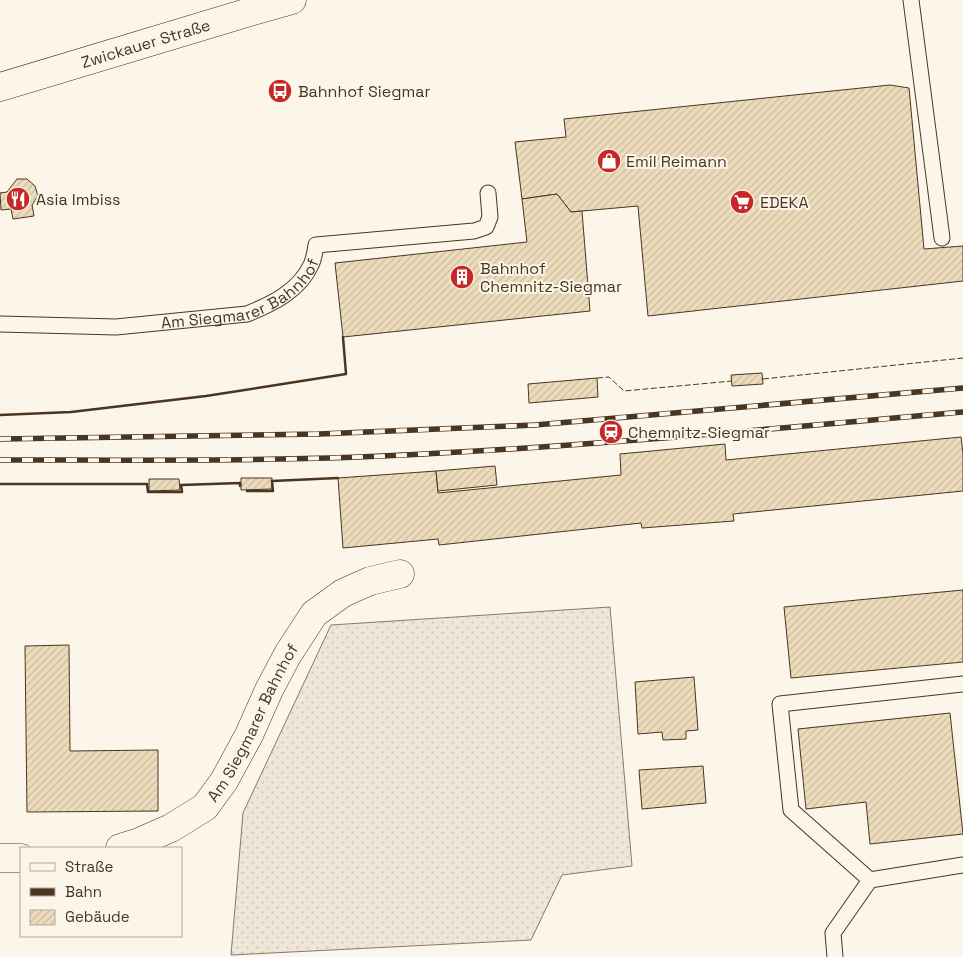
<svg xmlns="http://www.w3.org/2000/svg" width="963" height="957" font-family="'Space Grotesk',sans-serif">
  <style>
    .garden { fill: url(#garden-dots); stroke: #887966 }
    .building { fill: url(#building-hatch); stroke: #4a3520 }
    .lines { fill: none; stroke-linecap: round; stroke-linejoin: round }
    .lane-casing { stroke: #4a3520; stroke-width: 17 }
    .street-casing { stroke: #4a3520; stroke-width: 29 }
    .secondary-casing { stroke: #4a3520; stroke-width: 29 }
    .lane { stroke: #fbf6e9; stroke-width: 15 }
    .street { stroke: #fbf6e9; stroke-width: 28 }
    .secondary { stroke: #fbf6e9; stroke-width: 28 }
    .rail-casing { stroke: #4a3520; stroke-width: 5.5 }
    .rail { stroke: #fbf6e9; stroke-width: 4; stroke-dasharray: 11; stroke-linecap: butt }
    .fence { stroke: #4a3520; stroke-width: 1; stroke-dasharray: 6 2.5; stroke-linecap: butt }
    .wall { stroke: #4a3520; stroke-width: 2.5 }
    .labels { text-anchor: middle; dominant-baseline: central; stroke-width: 4; stroke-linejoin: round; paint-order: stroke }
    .street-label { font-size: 16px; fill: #4a3520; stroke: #fbf6e9 }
    .poi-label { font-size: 16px; fill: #4a3520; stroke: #fbf6e9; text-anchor: start }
  </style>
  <defs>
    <pattern id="garden-dots" width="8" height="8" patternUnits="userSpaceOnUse" patternTransform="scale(1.25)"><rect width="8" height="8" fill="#ede6d9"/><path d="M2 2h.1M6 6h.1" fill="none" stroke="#cdc6ba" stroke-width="1.8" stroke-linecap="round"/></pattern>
    <pattern id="building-hatch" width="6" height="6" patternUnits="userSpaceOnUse" patternTransform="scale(1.25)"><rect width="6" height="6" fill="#ecdcbc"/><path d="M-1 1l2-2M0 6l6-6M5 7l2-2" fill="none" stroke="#ccbda1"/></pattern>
  </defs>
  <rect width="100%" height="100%" fill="#fbf6e9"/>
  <!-- garden -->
  <polygon class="garden" points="610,607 632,866 562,875 531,940 231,955 243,813 331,625"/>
  <!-- building -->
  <g class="building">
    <polygon points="890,85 909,88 924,249 963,246 963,281 648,316 638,206 571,212 557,194 522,199 515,142 566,137 564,119"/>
    <polygon points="17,179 27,179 35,186 38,196 32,205 34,216 13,219 11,209 1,210 0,193 7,192"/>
    <polygon points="557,194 571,212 582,211 590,311 343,337 335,263 527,242 522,199"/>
    <polygon points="762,373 763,384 732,386 731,375"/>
    <polygon points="597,378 598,397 529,403 528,384"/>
    <polygon points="961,437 963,454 963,491 733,514 734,521 642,528 641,523 439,545 438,539 343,548 338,478 436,471 438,493 621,475 620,454 725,444 726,460"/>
    <polygon points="495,466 497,485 438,491 436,471"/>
    <polygon points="241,478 272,478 272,489 241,490"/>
    <polygon points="149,479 179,479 180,490 149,491"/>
    <polygon points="963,590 963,662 791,678 784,607"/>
    <polygon points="69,645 70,751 158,750 158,811 27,812 25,646"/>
    <polygon points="694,677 698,730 686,731 686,739 663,740 662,732 638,734 635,682"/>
    <polygon points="950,713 963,834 870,844 866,802 806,809 798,729"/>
    <polygon points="703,766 706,803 642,809 639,770"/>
  </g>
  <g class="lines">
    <!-- lane casing -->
    <g class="lane-casing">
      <g id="lane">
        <polyline points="911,0 942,238"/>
        <path id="s1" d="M0 324 116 327 247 314C272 304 299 291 311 265 314 259 315 252 316 245L474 231 486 227 490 217 488 193"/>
        <polyline points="870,880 791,810 780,704 963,684"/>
        <polyline points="835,957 833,933 870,880 963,865"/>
      </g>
    </g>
    <!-- street casing -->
    <g class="street-casing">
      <g id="street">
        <path id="s2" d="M120 848 139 842 171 828 205 807 224 781 249 735 269 690 288 654 314 614 343 593 370 581 400 574"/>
        <polyline points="0,858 21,858"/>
      </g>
    </g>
    <!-- secondary casing -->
    <g class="secondary-casing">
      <g id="secondary">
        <path id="s3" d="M0 87 246 13 292 0"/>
      </g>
    </g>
    <!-- lane -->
    <use href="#lane" class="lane"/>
    <!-- street -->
    <use href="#street" class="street"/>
    <!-- secondary -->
    <use href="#secondary" class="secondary"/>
    <!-- rail casing -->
    <g class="rail-casing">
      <g id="rail">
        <polyline points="0,439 319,434 535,425 963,388"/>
        <path d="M0 460C147 460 294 462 441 453 615 444 789 427 963 412"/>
      </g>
    </g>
    <!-- rail -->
    <use href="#rail" class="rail"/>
    <!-- fence -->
    <g class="fence">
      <polyline points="597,378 609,377 624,391 732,381"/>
      <polyline points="763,379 963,358"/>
    </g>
    <!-- wall -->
    <g class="wall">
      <polyline points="0,415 71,412 206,396 346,374 343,337"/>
      <polyline points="0,484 147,484 148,492 182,492 181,485 240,483 240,486"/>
      <polyline points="247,491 273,491 272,481 338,478"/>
    </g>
  </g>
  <!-- icons -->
  <defs>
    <g id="bus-disc" transform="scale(1.25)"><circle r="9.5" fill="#c62828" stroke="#fbf6e9"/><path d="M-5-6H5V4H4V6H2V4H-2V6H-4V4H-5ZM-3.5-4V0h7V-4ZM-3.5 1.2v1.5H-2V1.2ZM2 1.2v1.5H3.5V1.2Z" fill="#fff"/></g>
    <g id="shop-disc" transform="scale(1.25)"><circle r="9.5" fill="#c62828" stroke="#fbf6e9"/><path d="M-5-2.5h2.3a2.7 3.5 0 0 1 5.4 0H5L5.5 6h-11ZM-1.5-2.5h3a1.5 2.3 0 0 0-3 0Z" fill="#fff"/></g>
    <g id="restaurant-disc" transform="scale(1.25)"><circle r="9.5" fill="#c62828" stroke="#fbf6e9"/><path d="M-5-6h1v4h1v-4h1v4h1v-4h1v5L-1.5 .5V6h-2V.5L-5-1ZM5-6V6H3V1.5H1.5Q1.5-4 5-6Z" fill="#fff"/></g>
    <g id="supermarket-disc" transform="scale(1.25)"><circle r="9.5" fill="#c62828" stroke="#fbf6e9"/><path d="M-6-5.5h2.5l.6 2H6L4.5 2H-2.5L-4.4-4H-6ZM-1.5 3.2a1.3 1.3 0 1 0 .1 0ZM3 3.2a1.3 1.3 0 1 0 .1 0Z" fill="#fff"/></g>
    <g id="building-disc" transform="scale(1.25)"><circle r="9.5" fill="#c62828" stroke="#fbf6e9"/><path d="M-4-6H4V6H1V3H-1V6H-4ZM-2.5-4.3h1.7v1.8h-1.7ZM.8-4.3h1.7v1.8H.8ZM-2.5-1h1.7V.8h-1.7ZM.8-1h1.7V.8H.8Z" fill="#fff"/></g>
    <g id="station-disc" transform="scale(1.25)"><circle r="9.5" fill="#c62828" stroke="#fbf6e9"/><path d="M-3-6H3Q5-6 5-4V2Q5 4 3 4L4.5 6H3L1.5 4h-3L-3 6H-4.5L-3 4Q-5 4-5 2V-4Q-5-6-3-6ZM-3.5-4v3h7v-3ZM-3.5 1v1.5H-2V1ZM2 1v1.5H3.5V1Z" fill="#fff"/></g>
  </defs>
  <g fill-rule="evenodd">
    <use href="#bus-disc" x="280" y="91"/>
    <use href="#shop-disc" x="609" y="161"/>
    <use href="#restaurant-disc" x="18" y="199"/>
    <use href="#supermarket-disc" x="742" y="202"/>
    <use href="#building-disc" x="462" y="277"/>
    <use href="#station-disc" x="611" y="432"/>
  </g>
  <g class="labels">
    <!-- street labels -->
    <g class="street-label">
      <text stroke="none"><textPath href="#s3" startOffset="152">Zwickauer Straße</textPath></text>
      <text stroke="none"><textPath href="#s1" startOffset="249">Am Siegmarer Bahnhof</textPath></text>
      <text stroke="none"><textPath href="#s2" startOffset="192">Am Siegmarer Bahnhof</textPath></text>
    </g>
    <!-- poi labels -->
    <g class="poi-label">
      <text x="298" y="91">Bahnhof Siegmar</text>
      <text x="626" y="161">Emil Reimann</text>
      <text x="36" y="199">Asia Imbiss</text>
      <text x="760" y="202">EDEKA</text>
      <text x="480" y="268">Bahnhof<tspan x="480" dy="18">Chemnitz-Siegmar</tspan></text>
      <text x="628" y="432">Chemnitz-Siegmar</text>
    </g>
  </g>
  <!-- legend -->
  <rect x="20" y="847" width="162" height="90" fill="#fbf6e9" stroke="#b4a999"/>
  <rect x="30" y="863" width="25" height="8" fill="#fbf6e9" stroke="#b4a999"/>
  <text x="65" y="872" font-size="15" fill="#4a3520">Straße</text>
  <rect x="30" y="888" width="25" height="8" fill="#4a3520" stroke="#b4a999"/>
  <text x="65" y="897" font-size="15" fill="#4a3520">Bahn</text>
  <rect x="30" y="910" width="25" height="15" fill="url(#building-hatch)" stroke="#b4a999"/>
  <text x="65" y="922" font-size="15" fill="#4a3520">Gebäude</text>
</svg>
